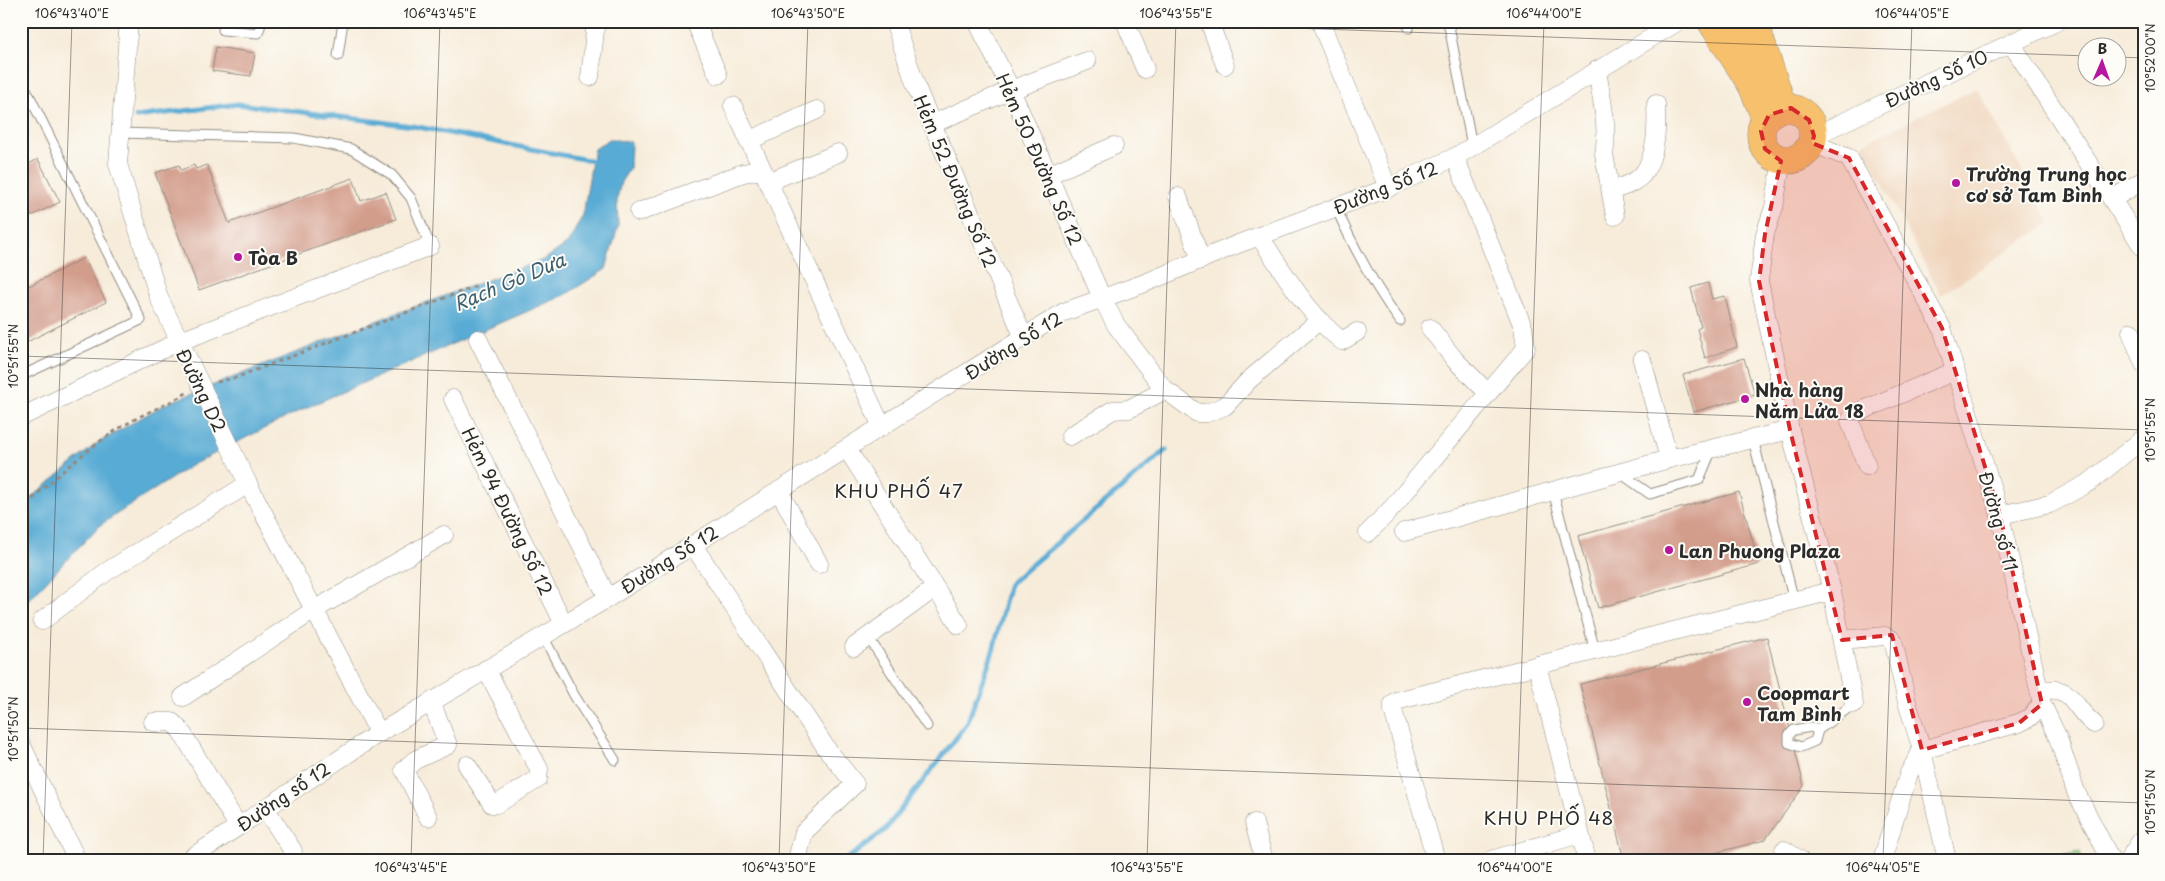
<svg xmlns="http://www.w3.org/2000/svg" width="2165" height="881" font-family="'Playpen Sans',sans-serif">
  <style>
    .built { fill: #f0d5bc }
    .green { fill: #98d58a; stroke: #62805a }
    .water { fill: #59abd4; stroke: #426b80 }
    .lines { fill: none; stroke-linecap: round; stroke-linejoin: round }
    .stream { stroke: #59abd4; stroke-width: 5 }
    .building { fill: #d39d8c }
    .lane-casing { stroke: #918c82; stroke-width: 11 }
    .street-casing { stroke: #918c82; stroke-width: 19 }
    .primary-casing { stroke: #918c82; stroke-width: 29 }
    .highway-casing { stroke: #918c82; stroke-width: 29 }
    .path { stroke: #918c82; stroke-width: 3; stroke-dasharray: 4 4; stroke-linecap: butt }
    .lane { stroke: #fff; stroke-width: 9 }
    .street { stroke: #fff; stroke-width: 18 }
    .primary { stroke: #f7c06c; stroke-width: 28 }
    .highway { stroke: #f7c06c; stroke-width: 28 }
    .marked { fill: #d62828; fill-opacity: 0.2; stroke: #d62828; stroke-width: 4; stroke-dasharray: 10 6; stroke-linejoin: round }
    .ticks { fill: none; stroke: #2b2b2b; stroke-width: 1; stroke-opacity: 0.45 }
    .poi-dot { fill: #b5179e; stroke: #fdfcf7; stroke-width: 2 }
    .labels { text-anchor: middle; dominant-baseline: central; stroke-width: 4; stroke-linejoin: round; paint-order: stroke }
    .street-label { font-size: 18px; fill: #2b2b2b; stroke: #fdfcf7 }
    .poi-label { font-size: 18px; font-weight: bold; fill: #2b2b2b; stroke: #fdfcf7; text-anchor: start }
    .water-label { font-size: 19px; font-style: italic; fill: #3d5e6f; stroke: #fdfcf7 }
    .neighbourhood-label { font-size: 19px; letter-spacing: 1px; fill: #2b2b2b; stroke: #fdfcf7 }
    .neatline { fill: none; stroke: #2b2b2b; stroke-width: 2 }
    .ticks-label { font-size: 12px; text-anchor: middle; fill: #2b2b2b }
  </style>
  <rect width="100%" height="100%" fill="#fdfcf7"/>
  <filter id="ink" filterUnits="userSpaceOnUse"><feTurbulence type="fractalNoise" baseFrequency=".02" numOctaves="2"/><feDisplacementMap in="SourceGraphic" scale="10" xChannelSelector="R" yChannelSelector="G"/><feConvolveMatrix kernelMatrix="1 2 1 2 8 2 1 2 1" color-interpolation-filters="sRGB"/></filter>
  <filter id="wash" filterUnits="userSpaceOnUse"><feTurbulence type="fractalNoise" baseFrequency=".0096" numOctaves="4" result="noise"/><feDisplacementMap in="SourceGraphic" scale="20" xChannelSelector="R" yChannelSelector="G"/><feGaussianBlur stdDeviation="1.12" result="paint"/><feColorMatrix in="noise" values="0 0 0 0 0 0 0 0 0 0 0 0 0 0 0 0 0 1.4 0 .05"/><feComposite in="paint" operator="in"/></filter>
  <g filter="url(#wash)">
    <rect width="100%" height="100%" fill="#f7ecda"/>
    <!-- built -->
    <polygon class="built" points="1977,88 2050,223 1941,295 1862,144"/>
    <!-- green -->
    <polygon class="green" points="2080,851 2082,860 2039,860"/>
    <!-- water -->
    <polygon class="water" points="609,139 631,142 630,168 621,182 617,199 618,226 606,269 565,295 303,409 192,465 100,525 21,608 21,506 96,444 163,405 381,319 545,259 568,243 583,215 594,149"/>
    <g class="lines">
      <!-- stream -->
      <g class="stream">
        <polyline points="136,117 238,104 413,126 598,162"/>
        <polyline points="846,860 885,830 967,724 993,651 1010,583 1166,450"/>
      </g>
    </g>
    <g id="blocks">
      <!-- building -->
      <g class="building">
        <polygon points="216,47 255,53 251,76 212,71"/>
        <polygon points="38,159 60,202 21,221 21,168"/>
        <polygon points="179,165 181,170 194,165 196,169 207,165 229,223 353,178 361,201 386,192 396,219 199,290 155,173"/>
        <polygon points="84,258 106,302 21,345 21,290"/>
        <polygon points="1708,283 1712,299 1725,296 1737,347 1705,358 1697,329 1701,327 1691,288"/>
        <polygon points="1744,358 1755,395 1693,412 1683,375"/>
        <polygon points="1739,492 1759,564 1598,608 1578,536"/>
        <polygon points="1767,637 1804,786 1765,840 1687,860 1624,860 1580,684"/>
      </g>
    </g>
  </g>
  <g filter="url(#ink)">
    <use href="#blocks" fill-opacity="0" stroke="#918c82" stroke-width="1"/>
    <g class="lines">
      <!-- lane casing -->
      <g class="lane-casing">
        <g id="lane">
          <polyline points="1407,21 1409,28"/>
          <polyline points="1448,21 1472,146"/>
          <polyline points="223,30 258,33 262,21"/>
          <polyline points="338,56 343,21"/>
          <polyline points="21,94 27,91 141,320 21,376"/>
          <polyline points="120,133 294,138 351,149 392,175 411,198 430,246"/>
          <path d="M1336 208C1354 248 1373 285 1400 321"/>
          <polyline points="1753,439 1794,601"/>
          <polyline points="1620,473 1650,494 1699,480 1712,449"/>
          <polyline points="1553,491 1595,651"/>
          <polyline points="543,636 574,695 615,760"/>
          <polyline points="868,637 927,726"/>
          <polyline points="1818,730 1811,727 1794,730 1789,735 1789,743 1801,747 1815,741 1818,730 1854,704"/>
        </g>
      </g>
      <!-- street casing -->
      <g class="street-casing">
        <g id="street">
          <polyline points="129,21 118,164 159,298 248,484 379,733"/>
          <polyline points="695,21 718,75"/>
          <polyline points="894,21 917,89 1024,338"/>
          <polyline points="977,21 1011,90 1102,298 1116,325 1164,389 1197,413 1207,413 1225,406 1249,380 1320,320"/>
          <polyline points="1125,21 1145,69"/>
          <polyline points="1209,21 1225,65"/>
          <polyline points="1320,21 1388,188"/>
          <polyline points="2011,43 2144,249"/>
          <path d="M1597 70C1601 97 1609 128 1604 154L1615 216"/>
          <polyline points="590,77 596,21"/>
          <polyline points="733,106 882,427"/>
          <polyline points="932,124 1011,90 1087,61"/>
          <polyline points="1814,136 2058,21"/>
          <polyline points="748,141 817,110"/>
          <polyline points="1812,143 1849,158 1942,328 2000,515 2042,704 2058,738 2076,792 2111,860"/>
          <polyline points="1782,159 1774,207 1765,234 1759,281 1790,430 1832,591 1854,704"/>
          <polyline points="1048,175 1114,146"/>
          <polyline points="768,182 838,153"/>
          <path d="M1612 190C1622 187 1636 183 1643 174 1657 155 1657 126 1656 104"/>
          <polyline points="1178,197 1201,260"/>
          <polyline points="2112,199 2144,180"/>
          <polyline points="639,212 743,173 762,170"/>
          <path d="M1259 236C1284 272 1307 314 1342 341L1357 332"/>
          <polyline points="1430,328 1455,360 1488,393"/>
          <polyline points="2131,332 2144,364"/>
          <polyline points="478,339 608,598"/>
          <polyline points="1642,360 1669,459"/>
          <polyline points="453,399 564,624"/>
          <polyline points="21,417 178,342 430,246"/>
          <polyline points="1070,436 1113,410 1129,409 1161,392 1164,389"/>
          <polyline points="847,449 959,625"/>
          <polyline points="1867,466 1850,421 1854,414 1955,371"/>
          <polyline points="779,491 819,564"/>
          <polyline points="2000,515 2050,504 2090,482 2144,438"/>
          <polyline points="1404,532 1669,459 1790,430"/>
          <polyline points="1368,533 1392,508 1526,348 1523,327 1455,157"/>
          <polyline points="693,545 826,748 855,784 804,832 797,860"/>
          <polyline points="42,621 106,572 248,484"/>
          <polyline points="1842,640 1885,636 1893,640 1907,702 1922,750 1947,860"/>
          <polyline points="854,647 935,588"/>
          <polyline points="1537,665 1587,860"/>
          <path d="M2039 690C2076 686 2069 704 2094 724"/>
          <polyline points="183,697 314,610 444,535"/>
          <polyline points="153,722 172,722 181,731 238,826"/>
          <polyline points="21,744 77,860"/>
          <polyline points="467,765 492,804 497,804 538,779 539,769 486,669"/>
          <polyline points="265,808 293,851"/>
          <polyline points="428,817 404,770 415,760 448,745 431,701"/>
          <polyline points="1254,823 1264,860"/>
          <polyline points="1784,850 1800,860"/>
          <polyline points="188,860 379,733 608,598 1064,312 1145,283 1238,244 1388,188 1455,157 1679,21"/>
          <polyline points="1436,860 1393,710 1393,704 1396,701 1832,591"/>
          <polyline points="1491,860 1580,834"/>
          <polyline points="1882,860 1909,773 1922,750 2019,723 2029,718 2042,704"/>
          <polyline points="2128,860 2144,836"/>
        </g>
      </g>
      <!-- primary casing -->
      <g class="primary-casing">
        <g id="primary">
          <polyline points="1739,21 1752,85 1766,119"/>
          <polyline points="1757,31 1783,108"/>
          <circle cx="1787" cy="134" r="26"/>
        </g>
      </g>
      <!-- highway casing -->
      <g class="highway-casing">
        <polyline id="highway" points="1711,21 1752,85"/>
      </g>
      <!-- path -->
      <g class="path">
        <polyline points="217,382 235,378 476,286"/>
        <path d="M21 510C50 481 94 442 130 422 149 411 169 404 188 392"/>
      </g>
      <!-- lane -->
      <use href="#lane" class="lane"/>
      <!-- street -->
      <use href="#street" class="street"/>
      <!-- primary -->
      <use href="#primary" class="primary"/>
      <!-- highway -->
      <use href="#highway" class="highway"/>
    </g>
  </g>
  <!-- marked area -->
  <path class="marked" d="M1791 108 1809 120 1814 136 1812 143 1849 158 1942 328 2000 515 2042 704 2019 723 1922 750 1892 635 1842 640 1790 430 1759 281 1765 234 1781 161 1765 149 1761 131 1769 115Z"/>
  <!-- ticks -->
  <path class="ticks" d="M1092 21 2088 56M2118 57 2144 58M21 356 2144 430M21 728 2144 803M43 860 72 21M411 860 440 21M779 860 808 21M1147 860 1176 21M1515 860 1544 21M1883 860 1912 21"/>
  <!-- markers -->
  <g class="poi-dot">
    <circle cx="1956" cy="183" r="5"/>
    <circle cx="238" cy="257" r="5"/>
    <circle cx="1745" cy="399" r="5"/>
    <circle cx="1669" cy="550" r="5"/>
    <circle cx="1747" cy="702" r="5"/>
  </g>
  <g class="labels">
    <!-- street labels -->
    <g class="street-label">
      <text transform="translate(1936 78) rotate(-25)">Đường Số 10</text>
      <text transform="translate(1040 159) rotate(66)">Hẻm 50 Đường Số 12</text>
      <text transform="translate(956 181) rotate(67)">Hẻm 52 Đường Số 12</text>
      <text transform="translate(1385 187) rotate(-22)">Đường Số 12</text>
      <text transform="translate(1013 345) rotate(-32)">Đường Số 12</text>
      <text transform="translate(202 390) rotate(64)">Đường D2</text>
      <text transform="translate(508 511) rotate(64)">Hẻm 94 Đường Số 12</text>
      <text transform="translate(1999 521) rotate(75)">Đường số 11</text>
      <text transform="translate(669 559) rotate(-32)">Đường Số 12</text>
      <text transform="translate(283 796) rotate(-34)">Đường số 12</text>
    </g>
    <!-- poi labels -->
    <g class="poi-label">
      <text x="1966" y="173">Trường Trung học<tspan x="1966" dy="21">cơ sở Tam Bình</tspan></text>
      <text x="248" y="257">Tòa B</text>
      <text x="1755" y="389">Nhà hàng<tspan x="1755" dy="21">Năm Lửa 18</tspan></text>
      <text x="1679" y="550">Lan Phuong Plaza</text>
      <text x="1757" y="692">Coopmart<tspan x="1757" dy="21">Tam Bình</tspan></text>
    </g>
    <!-- water labels -->
    <g class="water-label">
      <text transform="translate(509 281) rotate(-23)">Rạch Gò Dưa</text>
    </g>
    <!-- neighbourhood labels -->
    <g class="neighbourhood-label">
      <text x="899" y="490">KHU PHỐ 47</text>
      <text x="1549" y="817">KHU PHỐ 48</text>
    </g>
  </g>
  <!-- margin -->
  <rect width="2165" height="881" fill="none" stroke="#fdfcf7" stroke-width="55"/>
  <!-- north arrow -->
  <g transform="translate(2102 62) rotate(2)"><circle r="24" fill="#fdfcf7" stroke="#a9a8a5"/>
  <path d="M0-4L9 19L0 12L-9 19Z" fill="#b5179e"/>
  <text y="-8" font-size="14" font-weight="bold" text-anchor="middle" fill="#2b2b2b">B</text>
  </g>
  <rect x="28" y="28" width="2110" height="826" class="neatline"/>
  <g class="ticks-label">
    <text x="72" y="18">106°43'40"E</text>
    <text x="440" y="18">106°43'45"E</text>
    <text x="808" y="18">106°43'50"E</text>
    <text x="1176" y="18">106°43'55"E</text>
    <text x="1544" y="18">106°44'00"E</text>
    <text x="1912" y="18">106°44'05"E</text>
    <text transform="translate(2151 58) rotate(-90)" y="4">10°52'00"N</text>
    <text transform="translate(14 356) rotate(-90)" y="4">10°51'55"N</text>
    <text transform="translate(2151 430) rotate(-90)" y="4">10°51'55"N</text>
    <text transform="translate(14 729) rotate(-90)" y="4">10°51'50"N</text>
    <text transform="translate(2151 802) rotate(-90)" y="4">10°51'50"N</text>
    <text x="411" y="872">106°43'45"E</text>
    <text x="779" y="872">106°43'50"E</text>
    <text x="1147" y="872">106°43'55"E</text>
    <text x="1515" y="872">106°44'00"E</text>
    <text x="1883" y="872">106°44'05"E</text>
  </g>
</svg>
